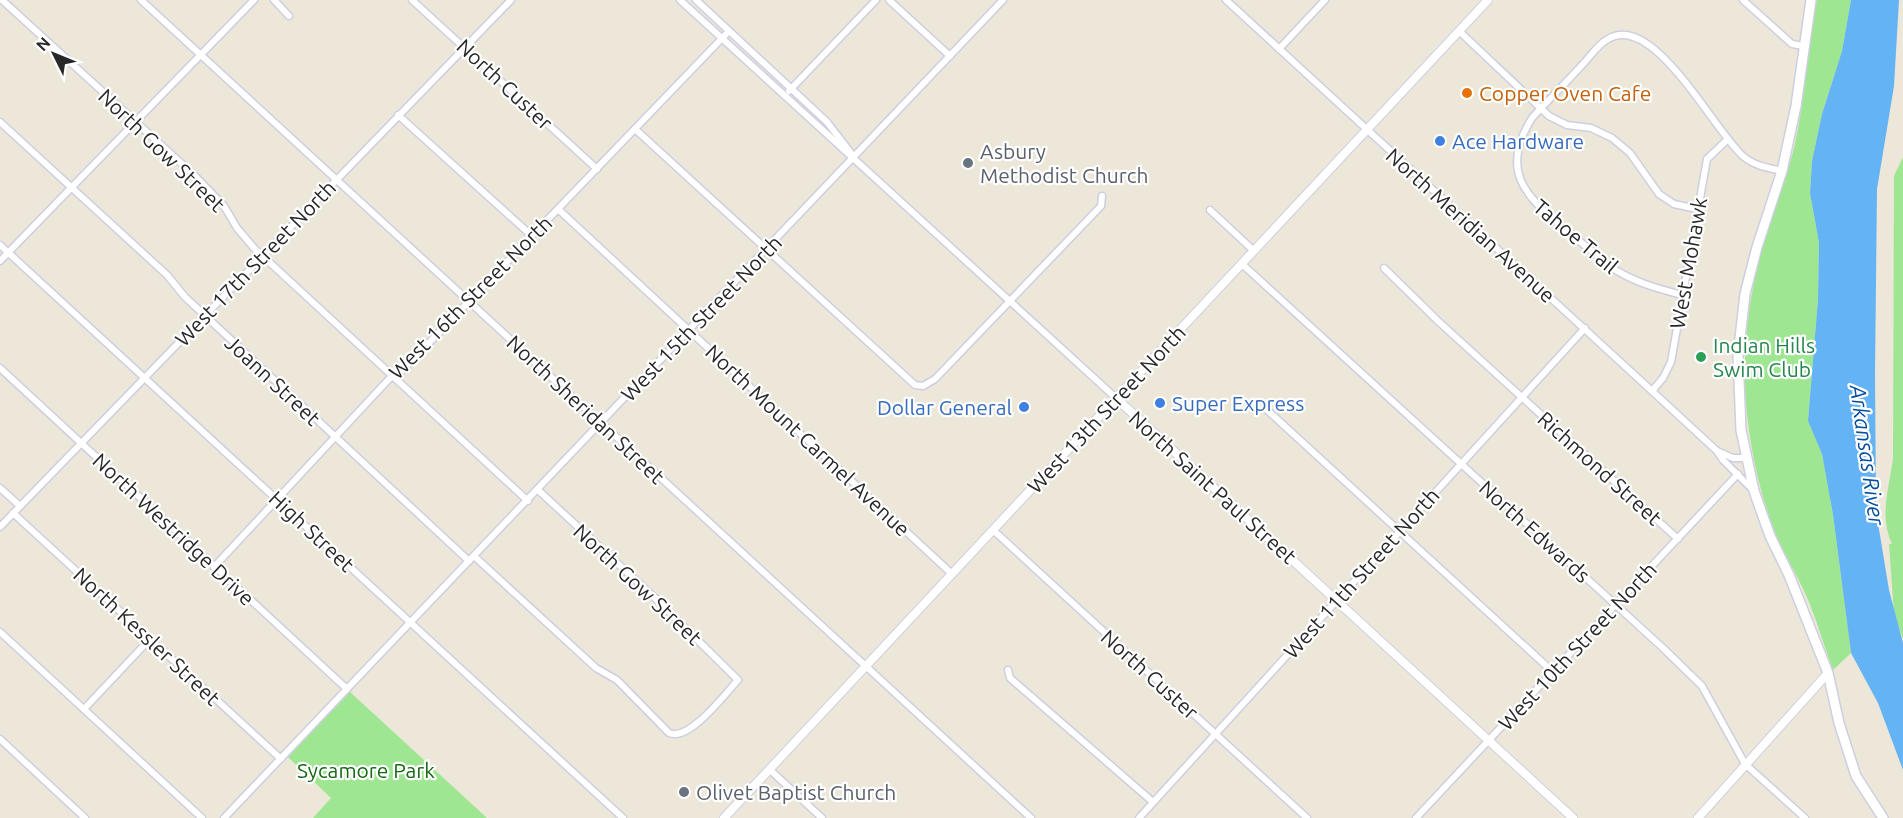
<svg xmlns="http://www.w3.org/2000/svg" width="1903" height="818" font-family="Ubuntu,sans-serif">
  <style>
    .green { fill: #9ee691 }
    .water { fill: #64b3f5 }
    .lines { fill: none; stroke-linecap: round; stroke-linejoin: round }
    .minor-casing { stroke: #cecee2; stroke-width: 9 }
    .tertiary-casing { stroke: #cecee2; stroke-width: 10 }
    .secondary-casing { stroke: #cecee2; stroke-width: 12 }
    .minor { stroke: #fff; stroke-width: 6 }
    .tertiary { stroke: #fff; stroke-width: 8 }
    .secondary { stroke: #fff; stroke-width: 9 }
    .food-dot { fill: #e8710a; stroke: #fff; stroke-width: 2 }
    .shop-dot { fill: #3f7fe0; stroke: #fff; stroke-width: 2 }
    .worship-dot { fill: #6b7280; stroke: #fff; stroke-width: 2 }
    .leisure-dot { fill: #2e9e5b; stroke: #fff; stroke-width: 2 }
    .labels { text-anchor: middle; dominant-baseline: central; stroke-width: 4.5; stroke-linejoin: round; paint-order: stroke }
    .street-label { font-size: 21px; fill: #282828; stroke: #fff }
    .food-label { font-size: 21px; fill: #c56008; stroke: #fff; text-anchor: start }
    .shop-label { font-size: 21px; fill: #366cbe; stroke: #fff; text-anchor: start }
    .worship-label { font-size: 21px; fill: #5b616d; stroke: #fff; text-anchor: start }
    .leisure-label { font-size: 21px; fill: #27864d; stroke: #fff; text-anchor: start }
    .park-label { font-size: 21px; fill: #176815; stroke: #fff }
    .water-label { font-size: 22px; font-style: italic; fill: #064d9e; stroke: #fff }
  </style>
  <rect width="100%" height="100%" fill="#ece7d8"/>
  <!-- green -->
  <g class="green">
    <path d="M1815 0H1851L1842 51 1822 114 1812 161 1810 193 1819 243 1818 299 1808 421 1822 454 1833 515 1851 653 1833 670C1825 648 1818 625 1809 602 1800 580 1787 559 1777 537 1762 501 1753 461 1748 423 1741 367 1746 311 1760 256 1769 220 1785 185 1794 148 1805 100 1808 49 1815 0Z"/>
    <path d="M1903 157V639L1894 614 1889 544H1892C1879 516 1889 488 1893 459L1894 176Z"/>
    <polygon points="350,692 487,818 313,818 331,798 288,757"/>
  </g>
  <!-- water -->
  <polygon class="water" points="1851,0 1899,0 1894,86 1877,189 1875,375 1876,511 1889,590 1903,643 1903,770 1878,703 1851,653 1833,515 1822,454 1808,421 1818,299 1819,243 1810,193 1812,161 1822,114 1842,51"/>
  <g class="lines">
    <!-- minor casing -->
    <g class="minor-casing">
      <g id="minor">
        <polyline points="2,0 193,174 224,206 237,228 254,248 528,501"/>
        <polyline points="141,0 1031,818"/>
        <polyline points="274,0 289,16"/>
        <polyline points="412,0 597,169"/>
        <polyline points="680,0 1116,398"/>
        <polyline points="696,0 827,122 851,153"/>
        <polyline points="889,0 950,56"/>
        <polyline points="1226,0 1652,391 1717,451 1723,460 1753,490"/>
        <polyline points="1743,0 1792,44 1804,46"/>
        <polyline points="1459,31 1549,116 1567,125 1591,128 1612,138 1630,153 1659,194 1674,204 1697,209"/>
        <polyline points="1279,49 1325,0"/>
        <polyline points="789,91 876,0"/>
        <polyline points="398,115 532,236"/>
        <polyline points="0,122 167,275 185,297 469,561"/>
        <polyline points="635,129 915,385 923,386 935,379 1101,206 1102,196"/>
        <polyline points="558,209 952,574"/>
        <polyline points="1210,210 1254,251"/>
        <polyline points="0,245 623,818"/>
        <polyline points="0,261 254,0"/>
        <polyline points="1242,264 1663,648 1702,686 1745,764 1805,818"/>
        <polyline points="1384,268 1439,322 1678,539"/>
        <path d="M1682 295C1656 288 1633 282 1611 267 1595 254 1579 241 1564 228 1523 195 1500 169 1532 118 1548 100 1566 83 1582 65 1590 57 1598 44 1608 39 1654 11 1715 133 1744 157 1755 166 1769 168 1782 171"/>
        <polyline points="0,368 347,689"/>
        <polyline points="1652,391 1663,378 1671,362 1707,159 1728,139"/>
        <polyline points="1266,409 1553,672"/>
        <polyline points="1717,451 1733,458 1747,458"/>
        <polyline points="0,488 20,506"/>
        <polyline points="13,513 281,759"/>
        <polyline points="0,527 511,0"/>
        <polyline points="993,530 1307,818"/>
        <path d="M474 556 596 668 617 680 669 733C689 742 725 694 738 680L655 598 538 490"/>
        <polyline points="214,567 389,379 401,372 729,31"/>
        <polyline points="0,632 202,818"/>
        <polyline points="1008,670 1010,678 1153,802"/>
        <polyline points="84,709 150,639"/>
        <polyline points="0,739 85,818"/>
        <polyline points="769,769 822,818"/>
        <polyline points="224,818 1003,0"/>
        <polyline points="1139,818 1585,328"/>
        <polyline points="1416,818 1738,474"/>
      </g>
    </g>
    <!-- tertiary casing -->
    <g class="tertiary-casing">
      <g id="tertiary">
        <polyline points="1116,398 1573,818"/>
        <polyline points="724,818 1488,0"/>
        <polyline points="1698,818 1828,673"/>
      </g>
    </g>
    <!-- secondary casing -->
    <g class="secondary-casing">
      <polyline id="secondary" points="1811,0 1796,106 1782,171 1757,247 1745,294 1738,356 1741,430 1754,491 1770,536 1789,575 1828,673 1839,723 1856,776 1883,818"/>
    </g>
    <!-- minor -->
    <use href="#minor" class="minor"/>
    <!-- tertiary -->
    <use href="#tertiary" class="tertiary"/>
    <!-- secondary -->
    <use href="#secondary" class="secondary"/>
  </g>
  <!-- markers -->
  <circle class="food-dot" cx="1467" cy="93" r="6"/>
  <g class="shop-dot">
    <circle cx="1440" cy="141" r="6"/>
    <circle cx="1160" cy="403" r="6"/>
    <circle cx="1024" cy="407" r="6"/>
  </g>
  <g class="worship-dot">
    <circle cx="968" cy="163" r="6"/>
    <circle cx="684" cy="792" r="6"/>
  </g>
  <circle class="leisure-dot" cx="1701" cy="357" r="6"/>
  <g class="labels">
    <!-- street labels -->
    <g class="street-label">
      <text transform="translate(505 84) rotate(43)">North Custer</text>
      <text transform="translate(162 150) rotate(44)">North Gow Street</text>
      <text transform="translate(1471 225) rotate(42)">North Meridian Avenue</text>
      <text transform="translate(1576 236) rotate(40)">Tahoe Trail</text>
      <text transform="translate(255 263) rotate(-46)">West 17th Street North</text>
      <text transform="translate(1688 263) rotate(-80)">West Mohawk</text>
      <text transform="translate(470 297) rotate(-45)">West 16th Street North</text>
      <text transform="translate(701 318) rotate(-46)">West 15th Street North</text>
      <text transform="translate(273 380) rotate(43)">Joann Street</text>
      <text transform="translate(586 409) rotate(43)">North Sheridan Street</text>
      <text transform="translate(1106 409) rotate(-47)">West 13th Street North</text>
      <text transform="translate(808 440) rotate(43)">North Mount Carmel Avenue</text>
      <text transform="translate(1600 468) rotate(42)">Richmond Street</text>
      <text transform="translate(1213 487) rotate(42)">North Saint Paul Street</text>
      <text transform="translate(174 529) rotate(43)">North Westridge Drive</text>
      <text transform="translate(312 531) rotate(43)">High Street</text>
      <text transform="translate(1535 531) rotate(42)">North Edwards</text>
      <text transform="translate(1361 573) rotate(-48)">West 11th Street North</text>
      <text transform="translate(638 584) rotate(43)">North Gow Street</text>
      <text transform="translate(147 636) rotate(43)">North Kessler Street</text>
      <text transform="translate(1577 646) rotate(-47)">West 10th Street North</text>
      <text transform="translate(1150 674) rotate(42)">North Custer</text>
    </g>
    <!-- food labels -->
    <g class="food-label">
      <text x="1479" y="93">Copper Oven Cafe</text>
    </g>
    <!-- shop labels -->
    <g class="shop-label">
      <text x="1452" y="141">Ace Hardware</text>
      <text x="1172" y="403">Super Express</text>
      <text x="1012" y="407" text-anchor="end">Dollar General</text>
    </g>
    <!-- worship labels -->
    <g class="worship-label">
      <text x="980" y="151">Asbury<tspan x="980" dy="24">Methodist Church</tspan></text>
      <text x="696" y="792">Olivet Baptist Church</text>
    </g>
    <!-- leisure labels -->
    <g class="leisure-label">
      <text x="1713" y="345">Indian Hills<tspan x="1713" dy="24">Swim Club</tspan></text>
    </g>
    <!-- park labels -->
    <g class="park-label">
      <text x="366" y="770">Sycamore Park</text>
    </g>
    <!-- water labels -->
    <g class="water-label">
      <text transform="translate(1868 455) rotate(82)">Arkansas River</text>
    </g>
  </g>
  <!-- north arrow -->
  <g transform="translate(54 54) rotate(313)" stroke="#ffffff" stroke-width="4.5" paint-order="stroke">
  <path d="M0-4.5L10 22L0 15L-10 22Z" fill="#282828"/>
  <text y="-9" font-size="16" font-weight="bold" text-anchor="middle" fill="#282828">N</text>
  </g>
</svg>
